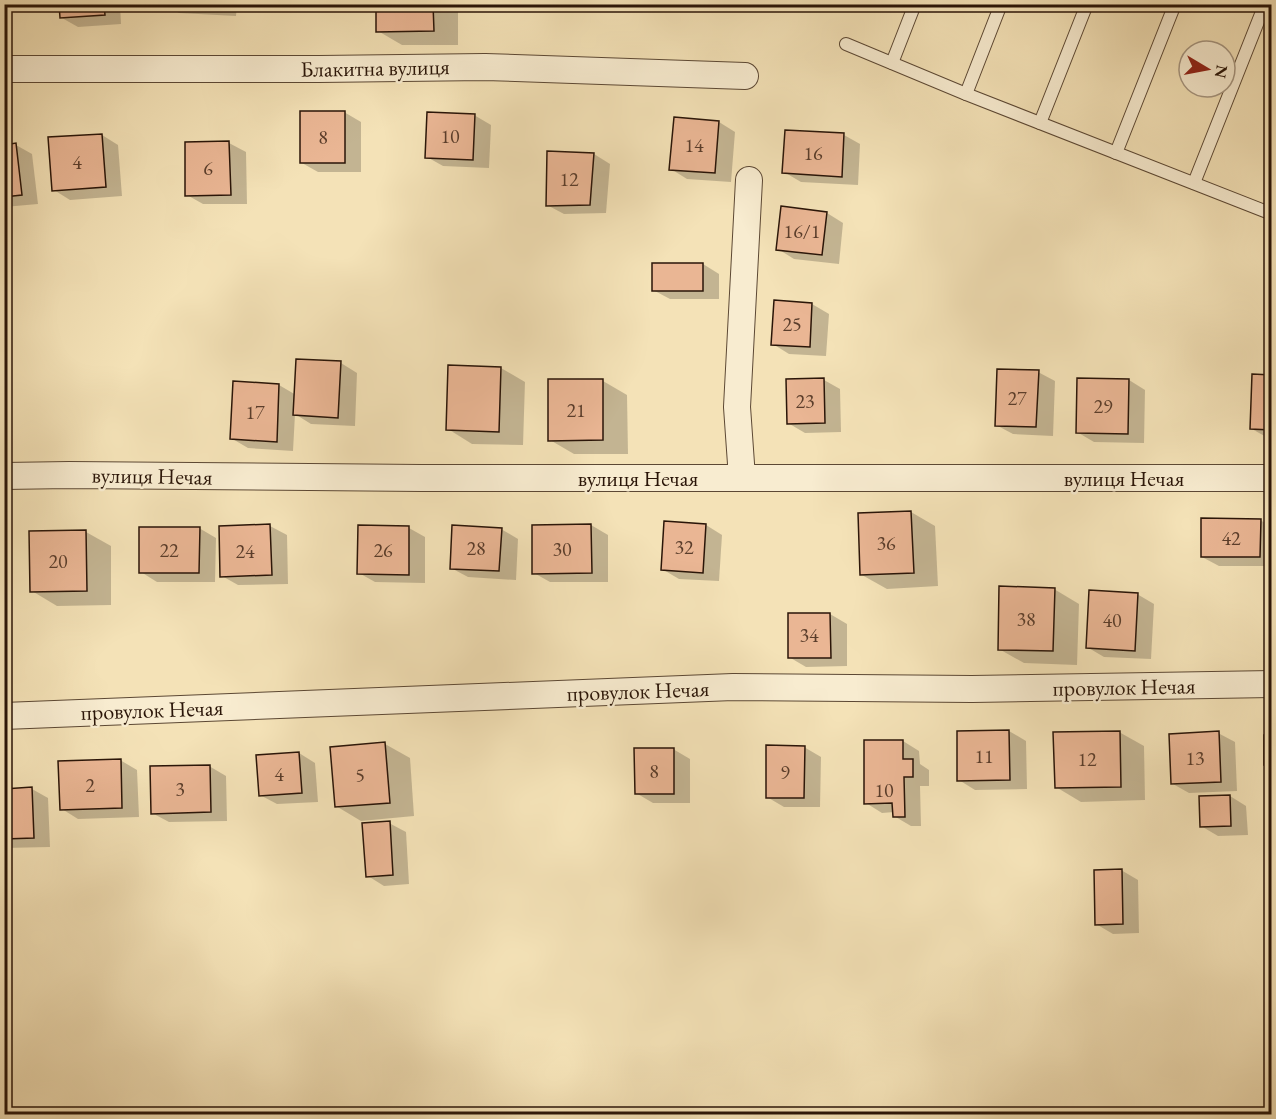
<svg xmlns="http://www.w3.org/2000/svg" width="1276" height="1119" font-family="'EB Garamond',serif">
  <style>
    .shadow { fill: #0003 }
    .building { fill: #eab694; stroke: #2a1508; stroke-width: 1.5 }
    .lines { fill: none; stroke-linecap: round; stroke-linejoin: round }
    .service-casing { stroke: #5c4834; stroke-width: 14 }
    .minor-casing { stroke: #5c4834; stroke-width: 28 }
    .service { stroke: #f8ecd0; stroke-width: 12 }
    .minor { stroke: #f8ecd0; stroke-width: 26 }
    .labels { text-anchor: middle; dominant-baseline: central; stroke-width: 5; stroke-linejoin: round; paint-order: stroke }
    .number-label { font-size: 20px; fill: #5a3d2b }
    .street-label { font-size: 22px; fill: #2a1508; stroke: #f8ecd0 }
  </style>
  <rect width="100%" height="100%" fill="#f4e2b7"/>
  <filter id="stains"><feTurbulence type="fractalNoise" baseFrequency=".00333" numOctaves="4"/><feColorMatrix values="0 0 0 0 .2 0 0 0 0 .09 0 0 0 0 .02 0 0 0 .5 -.17"/></filter>
  <radialGradient id="worn" r=".72"><stop offset=".6" stop-color="#630" stop-opacity="0"/><stop offset="1" stop-color="#630" stop-opacity=".3"/></radialGradient>
  <!-- shadow -->
  <g class="shadow">
    <polygon points="61,4 120,4 121,24 78,27 62,18"/>
    <polygon points="164,4 237,4 236,16 179,13"/>
    <polygon points="377,4 458,4 458,45 402,45 378,31"/>
    <polygon points="600,4 654,4 653,11 603,6"/>
    <polygon points="344,112 361,122 361,172 318,172 302,163"/>
    <polygon points="474,115 491,125 489,168 443,166 427,157"/>
    <polygon points="719,122 735,132 731,182 687,179 671,169"/>
    <polygon points="102,135 118,145 122,196 70,200 54,190"/>
    <polygon points="844,135 860,144 858,185 801,182 784,172"/>
    <polygon points="186,143 229,143 246,152 247,204 203,204 187,195"/>
    <polygon points="16,145 32,154 38,204 4,207 4,146"/>
    <polygon points="594,154 610,164 606,213 564,214 547,205"/>
    <polygon points="827,213 843,223 839,264 794,259 778,249"/>
    <polygon points="703,264 719,274 719,299 670,299 653,290"/>
    <polygon points="775,302 812,304 829,314 826,356 789,354 773,344"/>
    <polygon points="298,361 341,363 357,373 355,426 311,424 295,414 293,451 248,448 231,438 234,383 279,385 296,395"/>
    <polygon points="501,368 525,382 523,445 472,444 448,429"/>
    <polygon points="1038,372 1055,381 1053,436 1013,434 996,425"/>
    <polygon points="1272,377 1272,438 1268,438 1252,429"/>
    <polygon points="824,380 840,389 841,432 805,433 788,423"/>
    <polygon points="1129,380 1145,390 1144,443 1094,442 1077,432"/>
    <polygon points="603,381 627,395 628,454 574,454 550,440"/>
    <polygon points="911,512 935,526 938,586 887,589 862,575"/>
    <polygon points="1260,520 1272,527 1272,566 1219,566 1202,557"/>
    <polygon points="591,525 608,535 608,582 550,582 534,573"/>
    <polygon points="706,525 722,535 719,581 679,579 662,569"/>
    <polygon points="270,526 287,535 288,584 238,585 222,576"/>
    <polygon points="199,528 216,538 215,582 157,582 141,572"/>
    <polygon points="409,528 425,537 425,583 375,582 359,573"/>
    <polygon points="501,529 518,539 516,580 468,577 451,568"/>
    <polygon points="86,532 111,546 111,605 57,606 32,591"/>
    <polygon points="1054,589 1079,604 1077,665 1024,663 999,649"/>
    <polygon points="1137,594 1154,604 1151,659 1104,657 1087,647"/>
    <polygon points="830,614 847,624 847,666 806,667 789,657"/>
    <polygon points="1009,731 1026,741 1027,789 975,790 959,780"/>
    <polygon points="1119,732 1144,746 1145,800 1081,802 1056,787"/>
    <polygon points="1218,733 1235,742 1237,791 1189,793 1173,784"/>
    <polygon points="903,741 919,751 920,764 929,770 929,786 920,786 921,826 911,826 894,816 894,812 882,813 866,803"/>
    <polygon points="385,744 410,758 414,816 361,821 336,806"/>
    <polygon points="804,747 821,757 820,807 784,807 767,797"/>
    <polygon points="673,749 690,759 690,803 653,803 636,793"/>
    <polygon points="299,753 315,763 318,802 277,804 260,795"/>
    <polygon points="120,760 137,770 139,817 78,819 62,809"/>
    <polygon points="209,766 226,776 227,821 169,822 152,813"/>
    <polygon points="32,789 48,798 50,847 4,848 4,790"/>
    <polygon points="1230,796 1246,806 1248,835 1218,836 1201,826"/>
    <polygon points="389,823 406,832 409,884 384,886 368,876"/>
    <polygon points="1121,870 1138,880 1139,933 1113,934 1096,924"/>
  </g>
  <!-- building -->
  <g class="building">
    <polygon points="59,4 104,4 105,15 60,18"/>
    <polygon points="164,4 220,4 220,7"/>
    <polygon points="376,4 433,4 434,31 376,32"/>
    <rect x="300" y="111" width="45" height="52"/>
    <polygon points="427,112 475,114 473,160 425,158"/>
    <polygon points="674,117 719,121 715,173 669,170"/>
    <polygon points="785,130 844,133 842,177 782,173"/>
    <polygon points="102,134 106,187 52,191 48,137"/>
    <polygon points="229,141 231,195 185,196 185,142"/>
    <polygon points="16,143 22,195 4,197 4,145"/>
    <polygon points="547,151 594,153 590,205 546,206"/>
    <polygon points="781,206 827,212 822,255 776,250"/>
    <rect x="652" y="263" width="51" height="28"/>
    <polygon points="774,300 812,303 810,347 771,345"/>
    <polygon points="296,359 341,361 338,418 293,415"/>
    <polygon points="448,365 501,367 499,432 446,430"/>
    <polygon points="997,369 1039,370 1036,427 995,426"/>
    <polygon points="1252,374 1272,375 1272,430 1250,429"/>
    <polygon points="824,378 825,423 787,424 786,379"/>
    <polygon points="1077,378 1129,379 1128,434 1076,433"/>
    <polygon points="548,379 603,379 603,440 548,441"/>
    <polygon points="233,381 279,384 277,442 230,439"/>
    <polygon points="911,511 914,573 860,575 858,513"/>
    <polygon points="1201,518 1261,519 1260,557 1201,557"/>
    <polygon points="664,521 706,524 703,573 661,570"/>
    <polygon points="270,524 272,575 220,577 219,526"/>
    <polygon points="591,524 592,573 532,574 532,525"/>
    <polygon points="358,525 409,526 409,575 357,574"/>
    <polygon points="452,525 502,528 499,571 450,569"/>
    <polygon points="139,527 200,527 199,573 139,573"/>
    <polygon points="86,530 87,591 30,592 29,531"/>
    <polygon points="999,586 1055,588 1053,651 998,650"/>
    <polygon points="1089,590 1138,593 1135,651 1086,648"/>
    <polygon points="788,613 830,613 831,658 788,658"/>
    <polygon points="1009,730 1010,780 957,781 957,731"/>
    <polygon points="1120,731 1121,787 1055,788 1053,732"/>
    <polygon points="1219,731 1221,782 1171,784 1169,734"/>
    <rect x="1264" y="735" width="8" height="30"/>
    <polygon points="864,740 903,740 903,759 913,759 913,777 904,777 905,817 893,817 892,803 864,804"/>
    <polygon points="385,742 390,803 335,807 330,747"/>
    <polygon points="766,745 805,746 804,798 766,798"/>
    <polygon points="634,748 674,748 674,794 635,794"/>
    <polygon points="299,752 302,793 259,796 256,755"/>
    <polygon points="121,759 122,808 60,810 58,761"/>
    <polygon points="210,765 211,812 151,814 150,766"/>
    <polygon points="32,787 34,838 4,839 4,789"/>
    <polygon points="1230,795 1231,826 1200,827 1199,796"/>
    <polygon points="390,821 393,875 366,877 362,823"/>
    <polygon points="1122,869 1123,924 1095,925 1094,870"/>
  </g>
  <g class="lines">
    <!-- service casing -->
    <g class="service-casing">
      <g id="service">
        <polyline points="846,44 966,94 1272,214"/>
        <polyline points="892,63 915,4"/>
        <polyline points="966,94 1001,4"/>
        <polyline points="1040,123 1087,4"/>
        <polyline points="1116,153 1175,4"/>
        <polyline points="1194,183 1265,4"/>
        <polyline points="1272,1107 1272,1111"/>
      </g>
    </g>
    <!-- minor casing -->
    <g class="minor-casing">
      <g id="minor">
        <polyline points="4,69 319,69 485,67 745,76"/>
        <polyline points="4,476 69,475 421,478 1272,478"/>
        <polyline points="742,478 737,407 749,180"/>
        <polyline points="4,716 733,687 972,689 1272,684"/>
      </g>
    </g>
    <!-- service -->
    <use href="#service" class="service"/>
    <!-- minor -->
    <use href="#minor" class="minor"/>
  </g>
  <g class="labels">
    <!-- number labels -->
    <g class="number-label">
      <text x="450" y="136">10</text>
      <text x="323" y="137">8</text>
      <text x="694" y="145">14</text>
      <text x="813" y="153">16</text>
      <text x="77" y="162">4</text>
      <text x="208" y="168">6</text>
      <text x="569" y="179">12</text>
      <text x="802" y="231">16/1</text>
      <text x="792" y="324">25</text>
      <text x="1017" y="398">27</text>
      <text x="805" y="401">23</text>
      <text x="1103" y="406">29</text>
      <text x="576" y="410">21</text>
      <text x="255" y="412">17</text>
      <text x="1231" y="538">42</text>
      <text x="886" y="543">36</text>
      <text x="684" y="547">32</text>
      <text x="476" y="548">28</text>
      <text x="562" y="549">30</text>
      <text x="169" y="550">22</text>
      <text x="383" y="550">26</text>
      <text x="245" y="551">24</text>
      <text x="58" y="561">20</text>
      <text x="1026" y="619">38</text>
      <text x="1112" y="620">40</text>
      <text x="809" y="635">34</text>
      <text x="984" y="756">11</text>
      <text x="1195" y="758">13</text>
      <text x="1087" y="759">12</text>
      <text x="654" y="771">8</text>
      <text x="785" y="772">9</text>
      <text x="279" y="774">4</text>
      <text x="360" y="775">5</text>
      <text x="90" y="785">2</text>
      <text x="180" y="789">3</text>
      <text x="884" y="790">10</text>
    </g>
    <!-- street labels -->
    <g class="street-label">
      <text transform="translate(375 68) rotate(-1)">Блакитна вулиця</text>
      <text transform="translate(152 476) rotate(1)">вулиця Нечая</text>
      <text x="638" y="478">вулиця Нечая</text>
      <text x="1124" y="478">вулиця Нечая</text>
      <text transform="translate(1124 687) rotate(-1)">провулок Нечая</text>
      <text transform="translate(638 691) rotate(-2)">провулок Нечая</text>
      <text transform="translate(152 710) rotate(-2)">провулок Нечая</text>
    </g>
  </g>
  <!-- margin -->
  <rect width="1276" height="1119" fill="none" stroke="#f4e2b7" stroke-width="24"/>
  <rect x="6" y="6" width="1264" height="1107" fill="none" stroke="#2a1508" stroke-width="3"/>
  <rect x="12" y="12" width="1252" height="1095" fill="none" stroke="#2a1508" stroke-width="1.5"/>
  <!-- north arrow -->
  <g transform="translate(1207 69) rotate(100)"><circle r="28" fill="#f8ecd0" stroke="#a69680" stroke-width="1.5"/>
  <path d="M0-4.5L10 22L0 15L-10 22Z" fill="#8f2418"/>
  <text y="-9" font-size="16" font-weight="bold" text-anchor="middle" fill="#2a1508">N</text>
  </g>
  <rect width="100%" height="100%" filter="url(#stains)"/>
  <rect width="100%" height="100%" fill="url(#worn)"/>
</svg>
